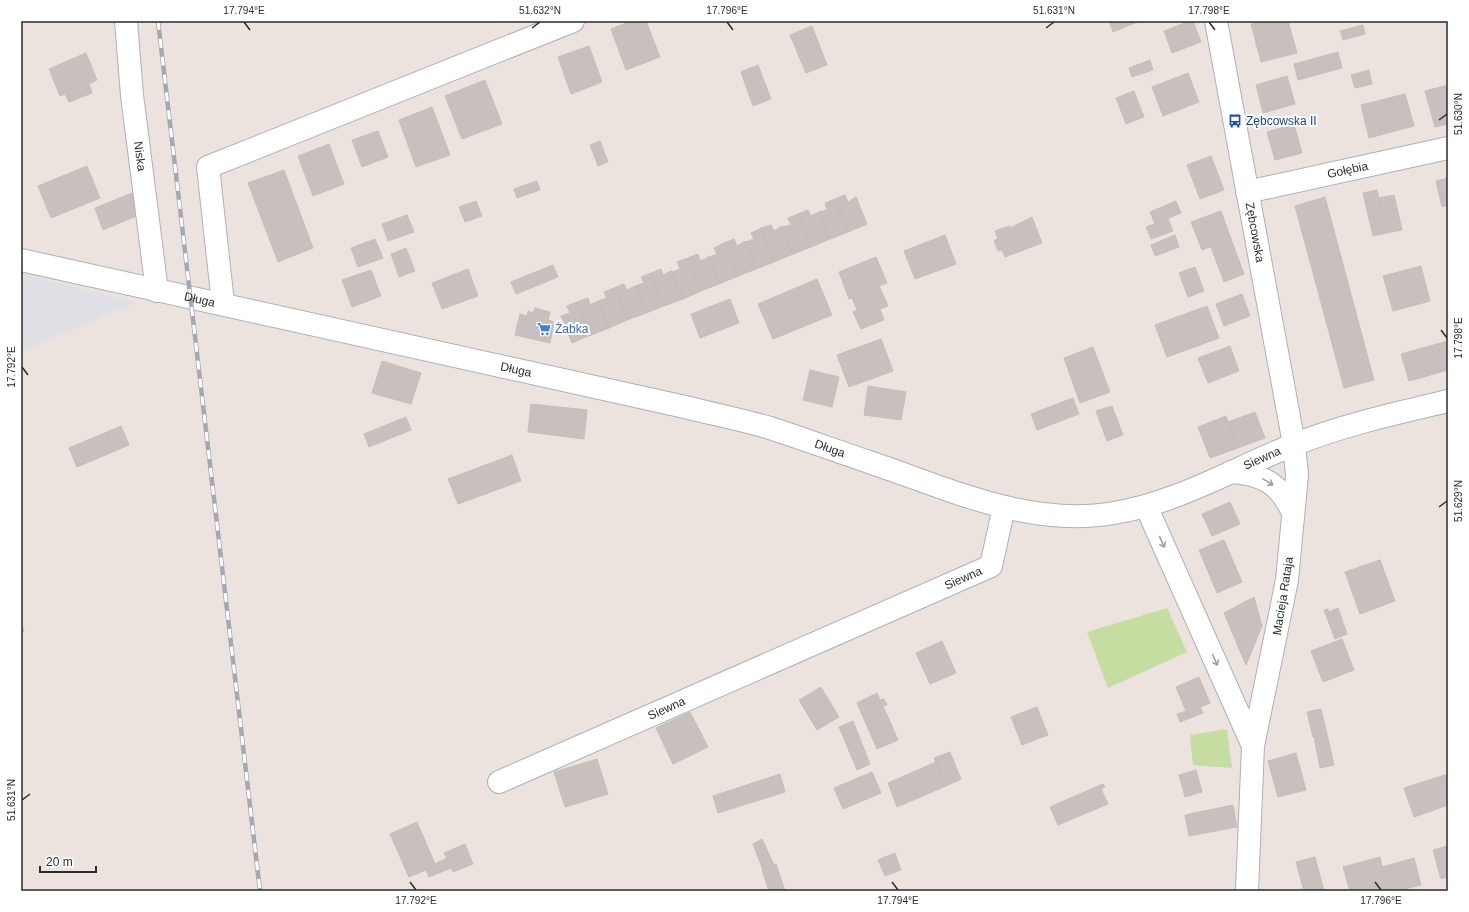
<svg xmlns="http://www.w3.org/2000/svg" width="1469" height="912" font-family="Arial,sans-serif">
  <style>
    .industrial { fill: #dfdfe5 }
    .green { fill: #c6dda1 }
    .building { fill: #c7c0be; stroke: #c7beb9 }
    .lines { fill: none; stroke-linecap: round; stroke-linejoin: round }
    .minor-casing { stroke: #abb1b6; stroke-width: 24 }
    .minor { stroke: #fff; stroke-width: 22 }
    .rail-casing { stroke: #a2a9b3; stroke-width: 4.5 }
    .rail { stroke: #fff; stroke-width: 3; stroke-dasharray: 9; stroke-linecap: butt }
    .oneway { stroke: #a0a0a0 }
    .ticks { fill: none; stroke: #2b2b2b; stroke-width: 1.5 }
    .labels { text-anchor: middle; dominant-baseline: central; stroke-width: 4; stroke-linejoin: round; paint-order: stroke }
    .transit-label { font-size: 12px; fill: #164399; stroke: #fff; text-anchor: start }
    .street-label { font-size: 12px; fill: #2b2b2b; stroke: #fff }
    .shop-label { font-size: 12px; fill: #366cbe; stroke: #fff; text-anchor: start }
    .neatline { fill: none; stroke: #2b2b2b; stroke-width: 1.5 }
    .ticks-label { font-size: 10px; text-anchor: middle; fill: #2b2b2b }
  </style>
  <rect width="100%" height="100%" fill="#ece3df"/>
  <!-- industrial -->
  <polygon class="industrial" points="21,274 136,302 21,352"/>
  <!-- green -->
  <g class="green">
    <polygon points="1167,608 1187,652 1108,688 1087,632"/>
    <polygon points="1227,729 1232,768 1193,765 1190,735"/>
  </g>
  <!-- building -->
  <g class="building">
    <polygon points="632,21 646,21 660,57 626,70 611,29"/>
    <polygon points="1109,21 1140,21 1113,32"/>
    <polygon points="1190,21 1193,21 1201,42 1172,53 1164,31"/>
    <polygon points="1261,21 1288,21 1297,53 1261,62 1251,24"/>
    <polygon points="1363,25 1365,34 1343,40 1340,31"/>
    <polygon points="812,26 827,65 806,73 790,35"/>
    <polygon points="589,46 602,82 571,94 558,57"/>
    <polygon points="1338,52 1342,68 1298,80 1294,64"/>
    <polygon points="86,53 97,80 89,84 92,93 69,102 65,94 60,96 49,69"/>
    <polygon points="1150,60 1153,70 1132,77 1129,68"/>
    <polygon points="758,65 771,99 753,106 741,72"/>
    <polygon points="1369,70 1372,84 1355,88 1351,75"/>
    <polygon points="1188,73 1199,102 1163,116 1152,87"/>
    <polygon points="1287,76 1295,104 1263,113 1256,85"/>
    <polygon points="485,80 502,124 462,139 445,96"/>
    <polygon points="1448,85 1448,124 1435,127 1425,91"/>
    <polygon points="1134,91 1144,117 1126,124 1116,98"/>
    <polygon points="1405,94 1414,126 1369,138 1361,105"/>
    <polygon points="432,107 450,155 416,167 399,120"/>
    <polygon points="1294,124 1302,153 1275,160 1267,132"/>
    <polygon points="378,131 388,157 362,167 352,140"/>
    <polygon points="600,141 608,162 598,166 590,145"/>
    <polygon points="329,144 344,184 313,196 298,156"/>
    <polygon points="1211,156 1224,190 1200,199 1187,165"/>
    <polygon points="87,166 100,198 51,218 38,186"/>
    <polygon points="284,170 313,248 278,262 248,183"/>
    <polygon points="1448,178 1448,205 1442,207 1436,181"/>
    <polygon points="537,181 540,190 517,198 514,189"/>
    <polygon points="1377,190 1387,233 1373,236 1363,193"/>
    <polygon points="132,193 141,214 103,230 95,208"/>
    <polygon points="845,195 848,202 856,197 867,224 848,232 835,199"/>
    <polygon points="1394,195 1402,230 1387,233 1379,198"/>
    <polygon points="1325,197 1374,380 1344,388 1295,206"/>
    <polygon points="835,199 848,232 830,239 819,212 827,210 825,203"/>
    <polygon points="476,201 482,216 465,222 459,207"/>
    <polygon points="1176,201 1181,213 1155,224 1150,212"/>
    <polygon points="808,210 811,216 819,212 830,239 811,247 798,214"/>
    <polygon points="1221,211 1231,239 1202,250 1191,222"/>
    <polygon points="798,214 811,247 793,254 782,226 783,227 791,225 788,218"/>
    <polygon points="407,215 414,232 388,241 382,224"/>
    <polygon points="1032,217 1042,243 1005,257 1002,250 998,251 994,240 998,239 995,231 1009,226 1010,228"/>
    <polygon points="1168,219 1173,231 1151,239 1146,227"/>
    <polygon points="771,225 774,231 782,226 793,254 774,262 761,228"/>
    <polygon points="761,228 774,262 756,269 745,241 746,242 754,239 751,233"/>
    <polygon points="945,235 956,264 915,279 904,251"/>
    <polygon points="1175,235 1179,247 1155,256 1151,245"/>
    <polygon points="375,239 383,258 358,267 351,248"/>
    <polygon points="734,239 737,246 745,241 756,269 738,276 724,243"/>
    <polygon points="1231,239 1244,274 1224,282 1211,247"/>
    <polygon points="724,243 738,276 719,284 708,256 710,257 717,254 714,248"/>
    <polygon points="406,248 415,271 399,277 391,254"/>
    <polygon points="698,254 700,261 708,258 708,256 719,284 701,291 688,258"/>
    <polygon points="876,257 887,283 879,286 888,306 880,309 884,320 861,329 853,312 857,310 852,298 849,299 839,272"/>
    <polygon points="688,258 701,291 683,299 671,271 673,272 680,269 677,262"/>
    <polygon points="553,265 558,277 516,294 511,282"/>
    <polygon points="1421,266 1430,301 1393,311 1383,276"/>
    <polygon points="1195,267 1204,291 1188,297 1179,273"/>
    <polygon points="468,269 478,296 442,309 432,283"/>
    <polygon points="661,269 663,275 671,271 683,299 664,306 651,273"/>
    <polygon points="371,270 381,296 352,307 342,280"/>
    <polygon points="651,273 664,306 646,313 635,286 644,283 641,277"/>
    <polygon points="817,279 832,315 773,339 758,304"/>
    <polygon points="624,284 627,290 635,286 646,313 627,320 614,288"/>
    <polygon points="614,288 627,320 609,328 598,301 607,298 604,292"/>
    <polygon points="1242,294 1250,316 1224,326 1216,304"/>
    <polygon points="588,298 590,305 598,301 609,328 591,335 577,302"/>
    <polygon points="730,299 739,323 700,338 691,314"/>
    <polygon points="577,302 591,335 572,343 561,316 570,313 567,306"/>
    <polygon points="1207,306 1219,338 1167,357 1155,325"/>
    <polygon points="535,308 550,312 548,320 554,322 550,343 515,335 520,314 527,316 528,311 533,313"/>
    <polygon points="881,339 893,371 849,387 837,355"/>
    <polygon points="1448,341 1448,370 1409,381 1401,354"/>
    <polygon points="1230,346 1239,371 1208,383 1198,358"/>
    <polygon points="1093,347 1110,392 1080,403 1064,358"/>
    <polygon points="382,361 421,373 411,404 372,393"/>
    <polygon points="810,370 839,377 832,407 803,400"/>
    <polygon points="868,386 906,392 901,420 864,415"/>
    <polygon points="1073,398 1079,414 1037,430 1031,414"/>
    <polygon points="531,404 587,410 584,439 528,432"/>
    <polygon points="1112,406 1123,435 1107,441 1096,411"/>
    <polygon points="1255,412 1265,438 1238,448 1228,422"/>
    <polygon points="1226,416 1238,448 1210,458 1198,427"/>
    <polygon points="406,417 411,430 369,447 364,434"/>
    <polygon points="121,426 129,445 77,467 69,448"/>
    <polygon points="512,455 521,481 458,504 448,479"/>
    <polygon points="1230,502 1240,524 1212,536 1202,514"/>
    <polygon points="1224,540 1242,582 1217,593 1199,550"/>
    <polygon points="1380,560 1395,601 1360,614 1345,572"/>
    <polygon points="1254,597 1262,626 1246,665 1224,613"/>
    <polygon points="1338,608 1347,634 1335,639 1324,610 1328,609 1329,612"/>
    <polygon points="21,622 24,631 21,632"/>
    <polygon points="1342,639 1354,670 1323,682 1311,651"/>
    <polygon points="942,641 956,673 930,684 916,653"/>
    <polygon points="1199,677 1210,703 1200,707 1203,713 1180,722 1177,714 1186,711 1176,687"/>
    <polygon points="821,687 839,717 817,730 799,700"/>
    <polygon points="877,693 880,700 884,699 887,705 883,706 898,740 877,749 857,703"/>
    <polygon points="1037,707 1048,735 1022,745 1011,717"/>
    <polygon points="1321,709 1327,734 1313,737 1307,712"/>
    <polygon points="690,712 708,747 673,764 656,728"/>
    <polygon points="853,721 870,764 857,770 839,727"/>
    <polygon points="1327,734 1334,765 1320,768 1314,737"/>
    <polygon points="950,752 961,779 946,786 934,758"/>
    <polygon points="1296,753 1306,790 1278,797 1268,761"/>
    <polygon points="597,759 608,794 565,807 554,772"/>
    <polygon points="936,762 946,786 897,807 888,783"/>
    <polygon points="1196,770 1202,792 1185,797 1179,775"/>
    <polygon points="872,772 881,793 843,809 834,788"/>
    <polygon points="780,774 785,792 718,813 713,796"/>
    <polygon points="1448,774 1448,805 1414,817 1404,788"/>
    <polygon points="1103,784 1105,787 1101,789 1108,804 1058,825 1050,807"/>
    <polygon points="1233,805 1237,827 1189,836 1185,815"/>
    <polygon points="417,822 435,864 447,858 444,853 465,844 473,864 453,872 451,868 429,877 426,870 409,877 390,834"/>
    <polygon points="762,839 774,865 763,870 753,844"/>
    <polygon points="1448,846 1448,877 1441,879 1433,850"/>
    <polygon points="895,853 901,870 885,876 878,860"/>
    <polygon points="1315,857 1324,891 1304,891 1296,862"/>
    <polygon points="1380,857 1388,891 1350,891 1343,867"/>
    <polygon points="1414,858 1421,885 1396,891 1388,891 1382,867"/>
    <polygon points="776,864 785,891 769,891 762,870"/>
  </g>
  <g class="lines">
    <!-- minor casing -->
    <g class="minor-casing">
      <g id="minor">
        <path id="s1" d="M126 21 132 95 157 291"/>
        <path id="s2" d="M1216 21 1294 444 1297 475 1287 580 1253 746 1247 891"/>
        <path id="s3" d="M1247 192 1448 148"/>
        <path id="s4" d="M21 260 685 407C713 414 743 420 770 428 804 439 836 451 869 462 947 488 1029 528 1114 513 1177 503 1235 468 1293 445 1343 425 1397 413 1448 401"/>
        <polyline points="223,303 208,167 573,21"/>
        <path d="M1231 472C1263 474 1280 484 1293 513"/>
        <polyline points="1146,506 1253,746"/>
        <path id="s5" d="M499 782 991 566 1004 507"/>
      </g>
    </g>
    <!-- minor -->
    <use href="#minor" class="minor"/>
    <!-- rail casing -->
    <g class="rail-casing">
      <polyline id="rail" points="158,21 260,891"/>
    </g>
    <!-- rail -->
    <use href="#rail" class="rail"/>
  </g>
  <!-- one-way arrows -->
  <defs><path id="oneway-shaft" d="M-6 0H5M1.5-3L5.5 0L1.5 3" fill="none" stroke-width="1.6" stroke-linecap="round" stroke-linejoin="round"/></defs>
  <g class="oneway">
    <use href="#oneway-shaft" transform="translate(1268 482) rotate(31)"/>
    <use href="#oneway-shaft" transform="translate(1162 542) rotate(66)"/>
    <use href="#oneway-shaft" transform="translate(1215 660) rotate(66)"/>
  </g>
  <!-- ticks -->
  <path class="ticks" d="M244 22 250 30M727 22 733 30M1209 22 1215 30M532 28 540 22M1046 28 1054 22M1439 120 1447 114M1441 330 1447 338M22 367 28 375M1439 507 1447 501M22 800 30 794M410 882 416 890M892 882 898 890M1375 882 1381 890"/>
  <!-- icons -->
  <defs>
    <g id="bus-bare" transform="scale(1.08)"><path d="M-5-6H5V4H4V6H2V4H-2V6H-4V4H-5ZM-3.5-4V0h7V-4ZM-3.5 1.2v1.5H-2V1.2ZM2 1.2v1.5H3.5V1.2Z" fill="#1a4fb4" stroke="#fff" stroke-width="2.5" paint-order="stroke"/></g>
    <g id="supermarket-bare" transform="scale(1.08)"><path d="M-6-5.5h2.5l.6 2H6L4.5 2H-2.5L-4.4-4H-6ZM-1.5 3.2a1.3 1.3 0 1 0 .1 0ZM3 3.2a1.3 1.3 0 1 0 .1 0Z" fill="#3f7fe0" stroke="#fff" stroke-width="2.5" paint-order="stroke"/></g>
  </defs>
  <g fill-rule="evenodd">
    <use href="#bus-bare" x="1235" y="121"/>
    <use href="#supermarket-bare" x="544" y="329"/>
  </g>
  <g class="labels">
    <!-- transit labels -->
    <g class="transit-label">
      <text x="1246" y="121">Zębcowska II</text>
    </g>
    <!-- street labels -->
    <g class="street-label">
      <text stroke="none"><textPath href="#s1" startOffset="136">Niska</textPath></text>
      <text stroke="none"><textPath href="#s3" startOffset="103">Gołębia</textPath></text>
      <text stroke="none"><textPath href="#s2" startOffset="215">Zębcowska</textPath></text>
      <text stroke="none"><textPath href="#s4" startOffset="183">Długa</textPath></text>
      <text stroke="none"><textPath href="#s4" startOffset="507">Długa</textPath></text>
      <text stroke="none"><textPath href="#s4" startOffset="831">Długa</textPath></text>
      <text stroke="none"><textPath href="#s4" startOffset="1284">Siewna</textPath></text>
      <text stroke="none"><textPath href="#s5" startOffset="507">Siewna</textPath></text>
      <text transform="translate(1283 596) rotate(-81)">Macieja Rataja</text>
      <text stroke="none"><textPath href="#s5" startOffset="183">Siewna</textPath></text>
    </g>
    <!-- shop labels -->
    <g class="shop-label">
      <text x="555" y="329">Żabka</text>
    </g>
  </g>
  <!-- border -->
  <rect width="1469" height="912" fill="none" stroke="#ffffff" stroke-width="44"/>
  <!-- scale -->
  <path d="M40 866v6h56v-6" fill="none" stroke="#2b2b2b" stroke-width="2"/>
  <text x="46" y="866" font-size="12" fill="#2b2b2b" stroke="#ffffff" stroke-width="3" paint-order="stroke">20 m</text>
  <rect x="22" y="22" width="1425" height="868" class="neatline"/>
  <g class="ticks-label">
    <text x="244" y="14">17.794°E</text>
    <text x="540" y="14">51.632°N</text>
    <text x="727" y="14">17.796°E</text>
    <text x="1054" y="14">51.631°N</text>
    <text x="1209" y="14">17.798°E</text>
    <text transform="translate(1458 114) rotate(-90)" y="4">51.630°N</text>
    <text transform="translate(1458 338) rotate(-90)" y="4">17.798°E</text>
    <text transform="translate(11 367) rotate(-90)" y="4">17.792°E</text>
    <text transform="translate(1458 501) rotate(-90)" y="4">51.629°N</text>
    <text transform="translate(11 800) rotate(-90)" y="4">51.631°N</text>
    <text x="416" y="904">17.792°E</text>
    <text x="898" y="904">17.794°E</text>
    <text x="1381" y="904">17.796°E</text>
  </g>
</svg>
